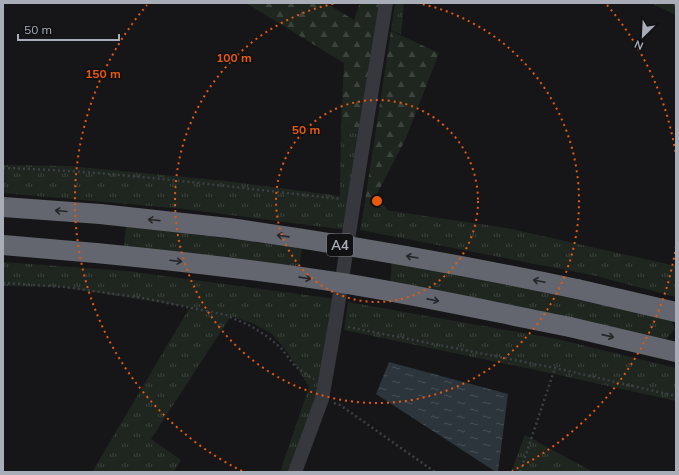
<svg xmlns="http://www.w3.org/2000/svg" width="679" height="475" font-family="Mulish,sans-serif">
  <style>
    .grass { fill: url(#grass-tufts) }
    .forest { fill: url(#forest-firs) }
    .water { fill: url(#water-ripples) }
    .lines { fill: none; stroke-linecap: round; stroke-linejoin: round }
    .path { stroke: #3d3f44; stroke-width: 2.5; stroke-dasharray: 2 3; stroke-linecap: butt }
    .minor { stroke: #37383d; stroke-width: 14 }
    .highway { stroke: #63666e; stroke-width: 20 }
    .highway-bridge { stroke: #63666e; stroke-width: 20 }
    .oneway { stroke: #26262a }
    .ring { fill: none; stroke: #e8590c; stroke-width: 2; stroke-dasharray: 2 4 }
    .labels { text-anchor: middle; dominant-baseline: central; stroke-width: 3.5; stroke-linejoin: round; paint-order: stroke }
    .shield { fill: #111113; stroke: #7b7e86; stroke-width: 1 }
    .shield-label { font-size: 13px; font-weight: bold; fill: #a8adb8 }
    .centre { fill: #e8590c; stroke: #111113; stroke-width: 2 }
    .ring-label { font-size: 12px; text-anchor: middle; font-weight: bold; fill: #e8590c; stroke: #111113; stroke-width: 3.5; stroke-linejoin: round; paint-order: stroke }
  </style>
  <defs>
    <pattern id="grass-tufts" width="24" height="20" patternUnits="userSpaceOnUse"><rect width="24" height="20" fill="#1e261f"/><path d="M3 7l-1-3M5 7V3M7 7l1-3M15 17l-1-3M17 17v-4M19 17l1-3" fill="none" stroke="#3c433d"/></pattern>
    <pattern id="forest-firs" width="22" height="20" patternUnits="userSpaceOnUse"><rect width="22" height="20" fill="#1e261f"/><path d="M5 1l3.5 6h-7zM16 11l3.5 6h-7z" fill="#3c433d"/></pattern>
    <pattern id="water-ripples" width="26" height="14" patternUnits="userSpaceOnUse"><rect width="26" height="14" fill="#2c353c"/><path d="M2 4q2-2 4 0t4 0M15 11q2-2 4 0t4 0" fill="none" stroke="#485056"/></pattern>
  </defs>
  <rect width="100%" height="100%" fill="#161618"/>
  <!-- grass -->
  <g class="grass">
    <polygon points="395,3 404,3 401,34 391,31"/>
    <polygon points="651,3 676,3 676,15"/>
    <polygon points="341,126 364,131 347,230 184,209 3,193 3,165 68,166 226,181 340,196"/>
    <polygon points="364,207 507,228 676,266 676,297 592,275 360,230"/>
    <polygon points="126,226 302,248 299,268 124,246"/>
    <polygon points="3,262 127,271 336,299 317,399 289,472 280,472 309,387 288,353 272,334 254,324 231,316 151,439 181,460 174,472 92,472 190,307 60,287 3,286"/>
    <polygon points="392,263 528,289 671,320 675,329 665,340 390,284"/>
    <polygon points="348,302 557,339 676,368 676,401 545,372 344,330"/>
    <polygon points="525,435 593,472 511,472"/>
  </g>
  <!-- forest -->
  <g class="forest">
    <polygon points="246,3 326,3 354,20 360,3 384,3 364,131 341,126 344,63"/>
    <polygon points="391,31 439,53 406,138 376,196 389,211 364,207"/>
  </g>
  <!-- water -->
  <polygon class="water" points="389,362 508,394 498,472 496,472 376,394"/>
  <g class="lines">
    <!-- path -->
    <g class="path">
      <polyline points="673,3 676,4"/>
      <path d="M3 168C116 171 229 187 341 199"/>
      <polyline points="3,283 65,287 143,298 226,315 251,326 268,337 281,348 295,366 310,377 314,379"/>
      <polyline points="348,327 555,368 676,396"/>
      <polyline points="334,403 340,405 357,417 435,472"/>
      <polyline points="520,472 555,368"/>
    </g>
    <!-- minor -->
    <polyline class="minor" points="295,472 322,399 335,325 354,201 386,3"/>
    <!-- highway -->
    <g class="highway">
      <polyline points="3,207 100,214"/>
      <polyline points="3,245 96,253"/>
      <polyline points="577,289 676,312"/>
      <polyline points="570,327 676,352"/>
    </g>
    <!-- highway-bridge -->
    <g class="highway-bridge">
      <path d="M100 214C143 219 186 223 229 228 346 244 462 265 577 289"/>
      <path d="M96 253C178 261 260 270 342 283 418 295 494 312 570 327"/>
    </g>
  </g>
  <!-- one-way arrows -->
  <defs><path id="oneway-shaft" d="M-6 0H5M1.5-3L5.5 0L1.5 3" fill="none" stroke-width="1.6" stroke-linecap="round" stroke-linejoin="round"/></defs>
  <g class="oneway">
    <use href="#oneway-shaft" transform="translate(61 211) rotate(-175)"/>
    <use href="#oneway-shaft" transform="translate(154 220) rotate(-174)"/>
    <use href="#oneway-shaft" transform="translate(283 236) rotate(-172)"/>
    <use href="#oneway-shaft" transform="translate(412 257) rotate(-170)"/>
    <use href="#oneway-shaft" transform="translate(176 261) rotate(7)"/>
    <use href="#oneway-shaft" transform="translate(305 278) rotate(8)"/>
    <use href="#oneway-shaft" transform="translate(539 281) rotate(-168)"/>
    <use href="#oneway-shaft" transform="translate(433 300) rotate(11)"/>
    <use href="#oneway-shaft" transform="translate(608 336) rotate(13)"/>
  </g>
  <!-- distance rings -->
  <g class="ring">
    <circle cx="377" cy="201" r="101"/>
    <path d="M417 3A202 202 0 1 1 337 3"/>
    <path d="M676 246A302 302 0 0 1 512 471M242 471A302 302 0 0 1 147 5M607 5A302 302 0 0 1 676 156"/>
  </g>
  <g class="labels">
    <!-- shield labels -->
    <rect class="shield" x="327" y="234" width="26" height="22" rx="3"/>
    <g class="shield-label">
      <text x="340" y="245">A4</text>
    </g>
  </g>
  <circle cx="377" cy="201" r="6" class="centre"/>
  <g class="ring-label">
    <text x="234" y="62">100 m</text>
    <text x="103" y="78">150 m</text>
    <text x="306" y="134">50 m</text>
  </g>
  <!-- border -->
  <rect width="679" height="475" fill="none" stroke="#a8adb8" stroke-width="8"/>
  <!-- north arrow -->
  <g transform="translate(643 36) rotate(204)" stroke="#111113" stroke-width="3" paint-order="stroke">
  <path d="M0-3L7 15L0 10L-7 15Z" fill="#a8adb8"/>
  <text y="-6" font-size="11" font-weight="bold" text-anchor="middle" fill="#a8adb8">N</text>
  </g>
  <!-- scale -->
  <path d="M18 34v6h101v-6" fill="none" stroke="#a8adb8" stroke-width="2"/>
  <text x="24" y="34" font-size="12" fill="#a8adb8" stroke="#111113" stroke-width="3" paint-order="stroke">50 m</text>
</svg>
